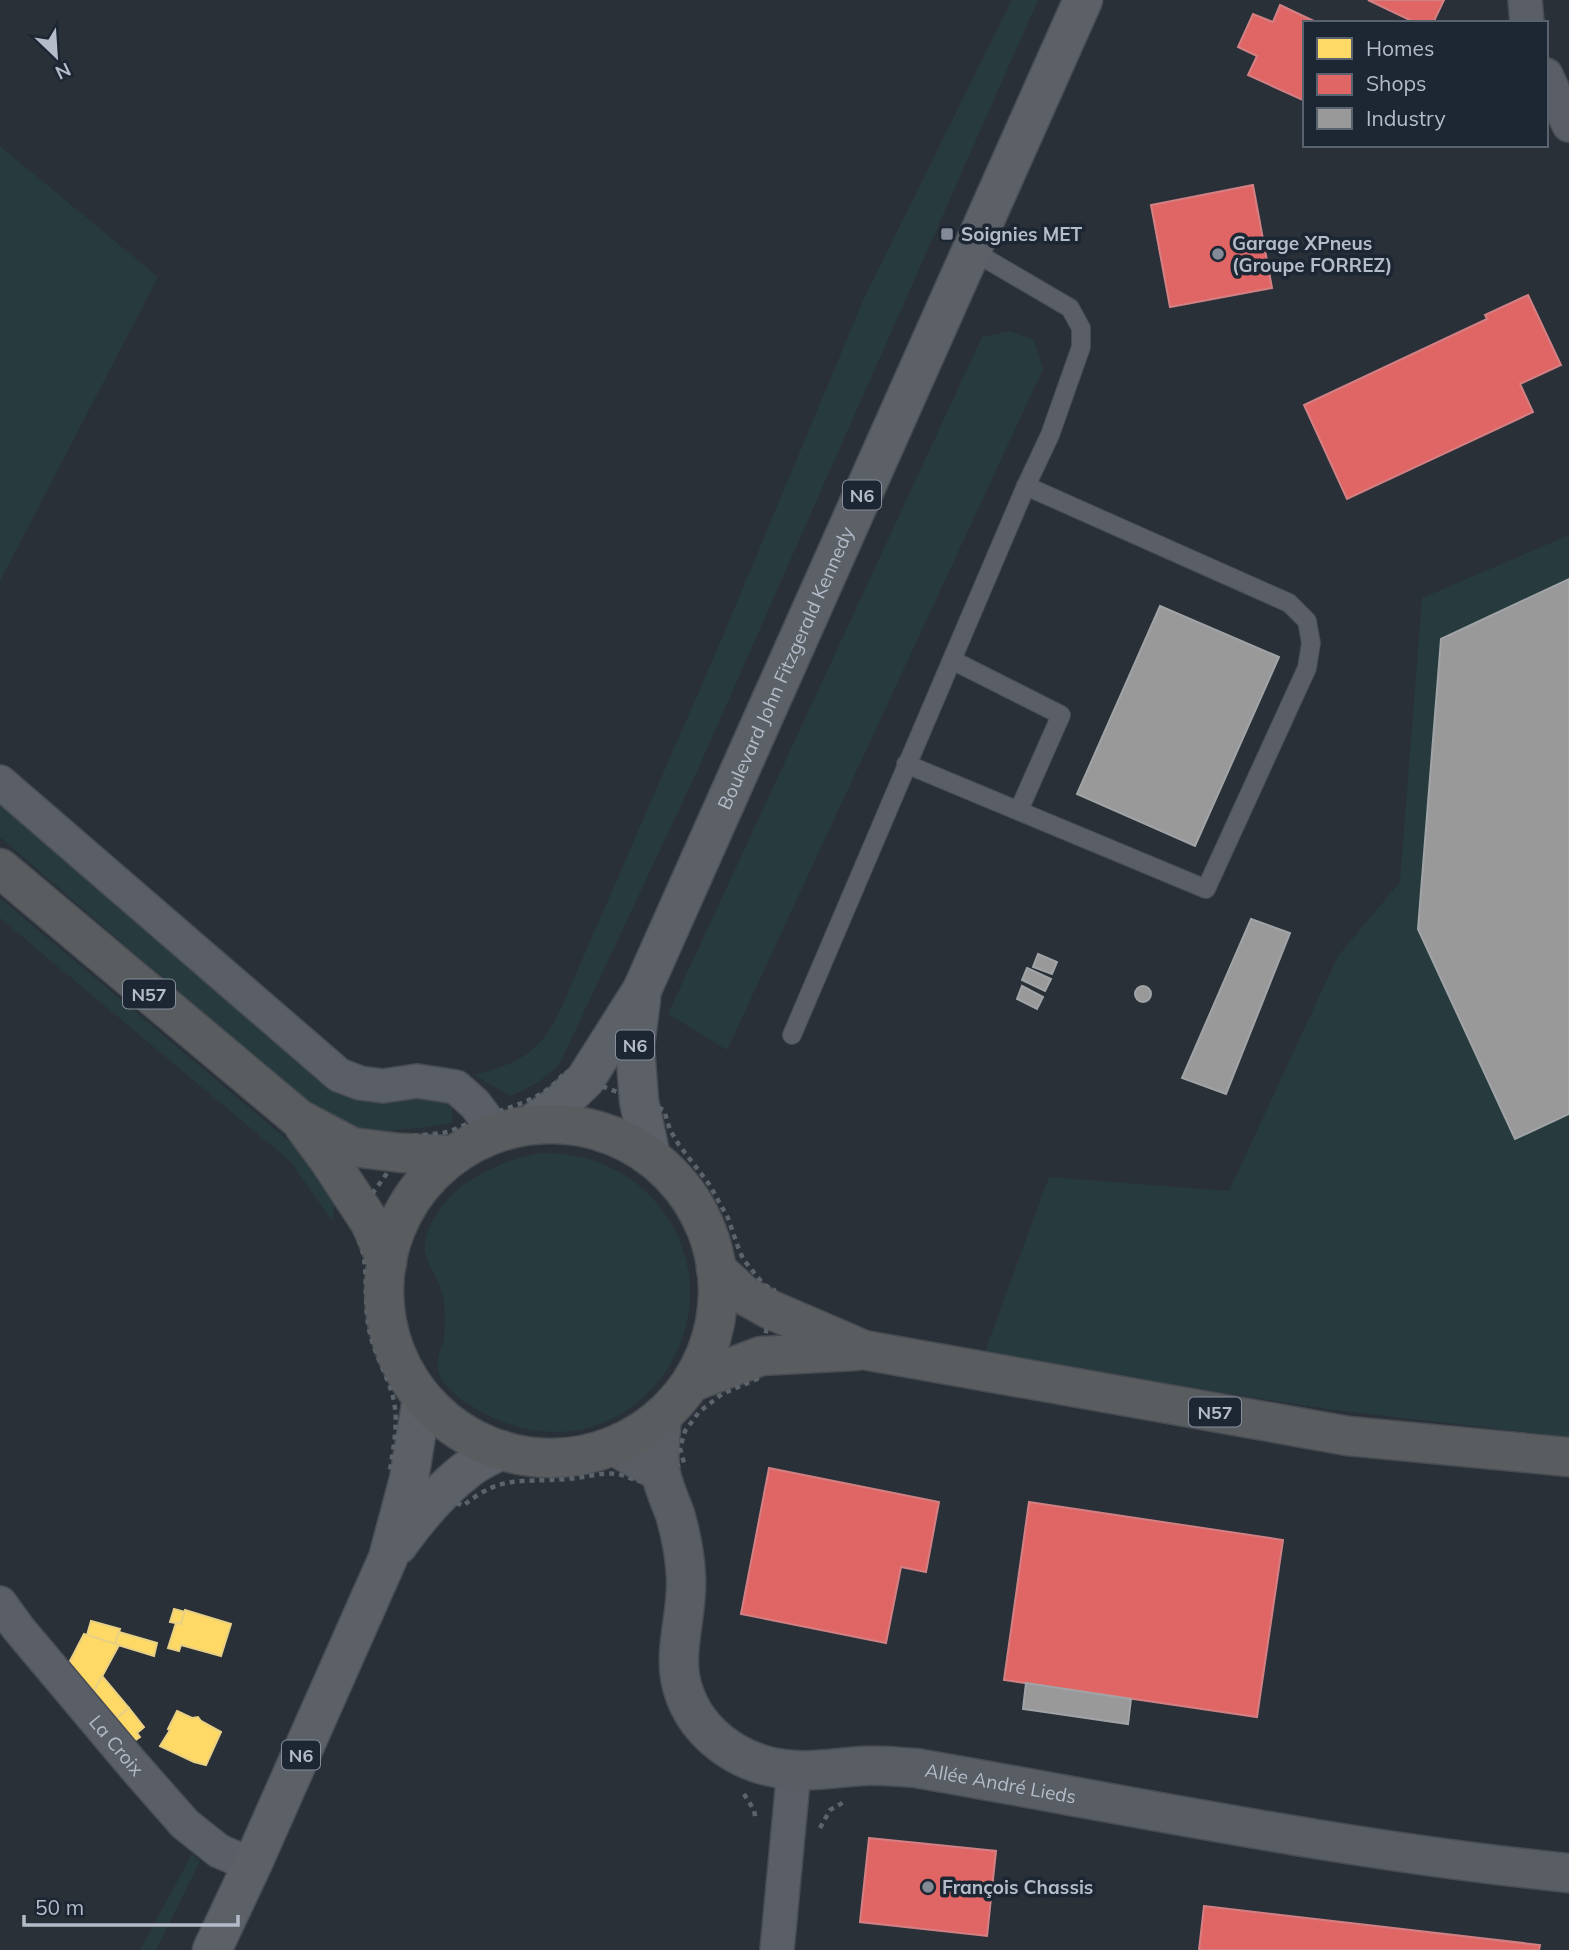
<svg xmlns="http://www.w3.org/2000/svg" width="1569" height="1950" font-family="Mulish,sans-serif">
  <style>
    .green { fill: #273a3e }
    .homes { fill: #ffd966; stroke: #e8d084; stroke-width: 2 }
    .shops { fill: #e06666; stroke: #d38084; stroke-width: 2 }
    .industry { fill: #999; stroke: #a1a4a7; stroke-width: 2 }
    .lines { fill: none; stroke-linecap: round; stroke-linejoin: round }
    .lane-casing { stroke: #484c53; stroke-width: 20 }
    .street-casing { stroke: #484c53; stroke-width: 36 }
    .secondary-casing { stroke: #484c53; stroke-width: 41 }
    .primary-casing { stroke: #484c55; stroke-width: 41 }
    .highway-casing { stroke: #474c53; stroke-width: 41 }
    .path { stroke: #5d636a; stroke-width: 4.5; stroke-dasharray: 5 5; stroke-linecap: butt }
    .lane { stroke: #5a5e66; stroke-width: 18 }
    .street { stroke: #5a5e66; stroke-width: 33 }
    .secondary { stroke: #595d64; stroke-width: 38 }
    .primary { stroke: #5c6168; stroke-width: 38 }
    .highway { stroke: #5a5d60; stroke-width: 38 }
    .poi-dot { fill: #848b96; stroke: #1d2633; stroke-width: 2.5 }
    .labels { text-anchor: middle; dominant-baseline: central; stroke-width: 7; stroke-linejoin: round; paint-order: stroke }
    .shield { fill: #1d2633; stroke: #878f9c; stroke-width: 2 }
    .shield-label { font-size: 18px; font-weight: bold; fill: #b4bcc9 }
    .poi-label { font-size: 19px; font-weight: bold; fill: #b4bcc9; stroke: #1d2633; text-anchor: start }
    .street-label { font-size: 19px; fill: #b4bcc9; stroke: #1d2633 }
  </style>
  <rect width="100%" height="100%" fill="#2a3038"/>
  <!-- green -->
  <g class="green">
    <path d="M1012 0H1038L698 769 560 1063C545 1079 530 1088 510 1096L474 1075C520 1061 535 1058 559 1013L719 645 865 296Z"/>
    <polygon points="0,146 158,277 0,581"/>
    <polygon points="1009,331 1034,340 1043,369 727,1050 668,1014 982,337"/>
    <polygon points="1569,535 1569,1437 1334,1410 1218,1392 985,1351 1049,1177 1229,1191 1338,956 1400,882 1422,598"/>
    <polygon points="0,795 335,1088 418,1094 438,1098 452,1108 452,1123 421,1128 393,1130 391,1138 353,1134 323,1117 0,837"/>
    <polygon points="0,898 296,1147 336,1198 332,1221 291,1162 0,918"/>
    <path d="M539 1153C661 1149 734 1278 661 1378 640 1406 607 1426 573 1431 532 1436 496 1423 464 1401 453 1393 440 1383 438 1369 436 1359 442 1348 444 1338 445 1326 445 1313 444 1301 442 1282 429 1270 425 1252 423 1242 428 1230 432 1222 454 1180 496 1163 539 1153Z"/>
    <polygon points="192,1854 200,1861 156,1950 140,1950"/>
  </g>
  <!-- homes -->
  <g class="homes">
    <polygon points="174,1609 185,1612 181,1624 170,1622"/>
    <polygon points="185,1610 231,1624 221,1656 181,1645 179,1651 168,1648 176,1623 181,1624"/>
    <polygon points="91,1621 120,1629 115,1644 87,1635"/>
    <polygon points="119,1632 157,1643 154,1656 115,1644"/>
    <polygon points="84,1634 119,1645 92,1695 68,1665"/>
    <polygon points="102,1676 129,1708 113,1721 92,1695"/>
    <polygon points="129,1708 144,1727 137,1733 140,1737 130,1744 112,1722"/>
    <polygon points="177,1711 192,1718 198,1717 201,1721 221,1732 206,1765 194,1762 160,1746 170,1730 168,1729"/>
  </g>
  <!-- shops -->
  <g class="shops">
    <polygon points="1368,0 1444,0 1433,23 1416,23"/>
    <polygon points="1280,5 1318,23 1305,23 1305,101 1248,75 1257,56 1238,47 1253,14 1273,22"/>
    <polygon points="1253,185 1272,288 1170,307 1151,205"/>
    <polygon points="1528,295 1561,365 1520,384 1533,412 1347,499 1304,405 1487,319 1485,315"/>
    <polygon points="769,1468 939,1502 926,1572 901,1567 886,1643 741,1614"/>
    <polygon points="1029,1502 1283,1540 1257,1717 1004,1680"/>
    <polygon points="869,1838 996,1851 987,1936 860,1922"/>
    <polygon points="1204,1906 1540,1945 1539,1950 1199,1950"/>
  </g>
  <!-- industry -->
  <g class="industry">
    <polygon points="1569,579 1569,1114 1515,1139 1418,929 1441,639"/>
    <polygon points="1160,606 1279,657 1195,846 1077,794"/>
    <polygon points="1251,919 1290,933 1226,1094 1182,1078"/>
    <polygon points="1038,954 1057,962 1052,974 1033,967"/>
    <polygon points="1027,968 1051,979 1045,991 1022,980"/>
    <polygon points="1022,986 1043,997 1037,1009 1017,999"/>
    <circle cx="1143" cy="994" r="8"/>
    <polygon points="1026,1683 1131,1699 1128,1724 1023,1709"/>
  </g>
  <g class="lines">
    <!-- lane casing -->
    <g class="lane-casing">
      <g id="lane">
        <polyline points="952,660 1061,715 1019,810"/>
        <polyline points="906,764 1206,889 1307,668 1311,643 1307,621 1289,603 1026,486"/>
        <polyline points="792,1035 1026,486 1050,435 1081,347 1081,328 1070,308 971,250"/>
      </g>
    </g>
    <!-- street casing -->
    <g class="street-casing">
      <g id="street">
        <polyline points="1525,0 1527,23"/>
        <polyline points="1546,75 1569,125"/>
        <polyline points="0,782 339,1075 360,1083 383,1086 417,1081 456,1087 475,1104 484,1116 493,1135"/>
        <path id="s1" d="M0 1603 18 1628 134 1766 185 1824 219 1851 252 1865"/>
        <polyline points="777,1950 794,1770"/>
      </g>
    </g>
    <!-- secondary casing -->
    <g class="secondary-casing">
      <g id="secondary">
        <path id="s2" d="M662 1416C661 1434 657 1456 661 1474 664 1488 670 1501 675 1514 681 1535 685 1555 686 1577 688 1610 675 1645 680 1677 690 1732 740 1767 794 1770 816 1772 840 1767 863 1766 880 1765 898 1767 916 1768 1133 1806 1349 1851 1569 1873"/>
        <polyline points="614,1446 660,1472"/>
      </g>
    </g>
    <!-- primary casing -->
    <g class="primary-casing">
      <g id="primary">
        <polyline points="641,999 635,1046 639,1101 651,1157"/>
        <path id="s3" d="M532 1124 560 1104 585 1080 642 990 1083 0"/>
        <path d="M398 1545C418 1517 440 1490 468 1469 478 1461 490 1456 501 1450"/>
        <polyline points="212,1950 252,1865 388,1558 409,1479 422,1398"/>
      </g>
    </g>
    <!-- highway casing -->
    <g class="highway-casing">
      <g id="highway">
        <polyline points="0,868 299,1119 352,1147 401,1153 454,1155"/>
        <circle cx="551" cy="1291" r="167"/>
        <polyline points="304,1126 329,1160 371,1224 387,1263"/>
        <polyline points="716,1269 744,1295 769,1309 864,1350 1348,1436 1569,1457"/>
        <polyline points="695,1381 761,1356 856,1351"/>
      </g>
    </g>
    <!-- path -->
    <g class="path">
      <path d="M565 1072 664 1110 670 1130 679 1145 709 1184 728 1218 738 1247 743 1259 764 1285 774 1290 757 1379 722 1394 699 1412 685 1431 680 1448 684 1463 638 1481C631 1479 624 1475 617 1474 601 1472 583 1478 567 1479 522 1483 501 1474 463 1506L390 1470C394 1444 400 1416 391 1390 384 1369 373 1350 369 1329 364 1304 368 1278 363 1253 361 1243 356 1233 351 1223L414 1136C423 1135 433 1134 442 1133 456 1130 470 1122 483 1117 514 1105 544 1100 565 1072Z"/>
      <polyline points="744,1794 754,1810 756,1821"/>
      <polyline points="820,1828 830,1810 844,1802"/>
    </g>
    <!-- lane -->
    <use href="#lane" class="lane"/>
    <!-- street -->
    <use href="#street" class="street"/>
    <!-- secondary -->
    <use href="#secondary" class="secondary"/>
    <!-- primary -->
    <use href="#primary" class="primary"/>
    <!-- highway -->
    <use href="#highway" class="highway"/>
  </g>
  <!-- markers -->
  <g class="poi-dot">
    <rect x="940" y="227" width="14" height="14" rx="3.5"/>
    <circle cx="1218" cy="254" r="7"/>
    <circle cx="928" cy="1887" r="7"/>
  </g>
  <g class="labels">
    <!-- shield labels -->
    <g class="shield">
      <rect x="843" y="480.5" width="38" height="29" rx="5"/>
      <rect x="123" y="979.5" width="52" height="29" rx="5"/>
      <rect x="616" y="1030.5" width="38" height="29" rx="5"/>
      <rect x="1189" y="1397.5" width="52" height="29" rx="5"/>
      <rect x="282" y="1740.5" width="38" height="29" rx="5"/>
    </g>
    <g class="shield-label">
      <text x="862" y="495">N6</text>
      <text x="149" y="994">N57</text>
      <text x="635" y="1045">N6</text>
      <text x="1215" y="1412">N57</text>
      <text x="301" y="1755">N6</text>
    </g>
    <!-- poi labels -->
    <g class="poi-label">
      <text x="961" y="234">Soignies MET</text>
      <text x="1232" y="243">Garage XPneus<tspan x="1232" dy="22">(Groupe FORREZ)</tspan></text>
      <text x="942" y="1887">François Chassis</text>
    </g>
    <!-- street labels -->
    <g class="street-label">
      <text stroke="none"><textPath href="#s3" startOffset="528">Boulevard John Fitzgerald Kennedy</textPath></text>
      <text stroke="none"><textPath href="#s1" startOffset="184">La Croix</textPath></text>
      <text stroke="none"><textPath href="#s2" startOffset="632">Allée André Lieds</textPath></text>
    </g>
  </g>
  <!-- legend -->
  <rect x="1303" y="21" width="245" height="126" fill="#1d2633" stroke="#59626f" stroke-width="2"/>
  <rect x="1317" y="38" width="35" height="21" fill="#ffd966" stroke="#59626f" stroke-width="2"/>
  <text x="1366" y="56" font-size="21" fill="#b4bcc9">Homes</text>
  <rect x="1317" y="74" width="35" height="21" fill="#e06666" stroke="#59626f" stroke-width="2"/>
  <text x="1366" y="91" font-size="21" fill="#b4bcc9">Shops</text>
  <rect x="1317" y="108" width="35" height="21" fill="#999999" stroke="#59626f" stroke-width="2"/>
  <text x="1366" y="126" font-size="21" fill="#b4bcc9">Industry</text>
  <!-- north arrow -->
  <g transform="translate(56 56) rotate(155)" stroke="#1d2633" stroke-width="5" paint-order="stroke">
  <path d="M0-5L12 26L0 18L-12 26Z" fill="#b4bcc9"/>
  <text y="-10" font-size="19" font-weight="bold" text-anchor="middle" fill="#b4bcc9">N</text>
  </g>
  <!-- scale -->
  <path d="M24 1915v10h214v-10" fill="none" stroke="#b4bcc9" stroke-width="3.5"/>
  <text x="35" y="1915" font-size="21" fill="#b4bcc9" stroke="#1d2633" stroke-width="5" paint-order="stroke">50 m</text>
</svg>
